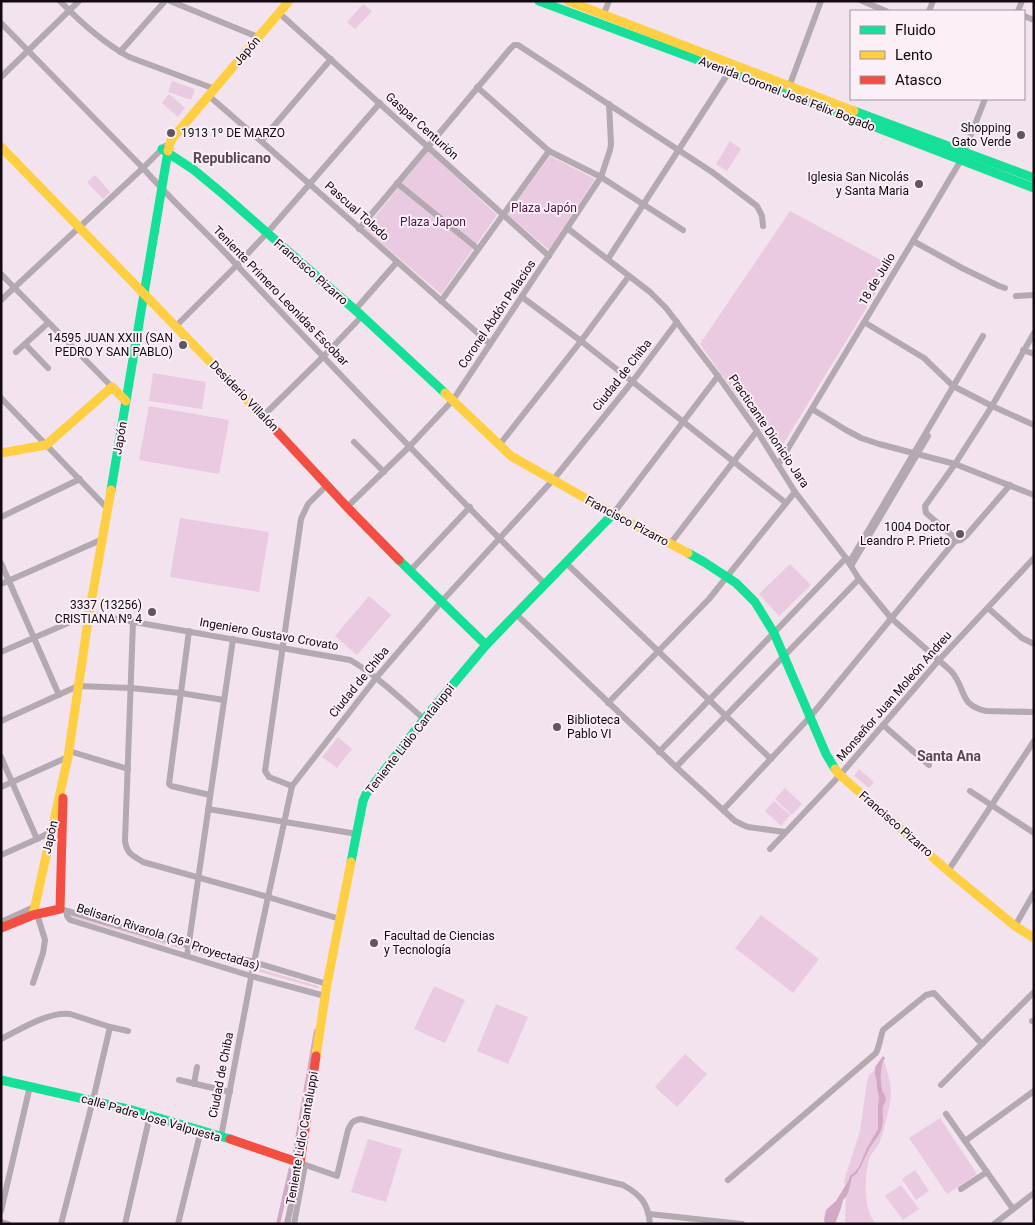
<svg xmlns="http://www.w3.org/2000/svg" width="1035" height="1225" font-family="Roboto,sans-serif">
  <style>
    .green { fill: #eacae1 }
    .water { fill: #d1a8c6 }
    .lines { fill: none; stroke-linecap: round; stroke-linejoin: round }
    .stream { stroke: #d1a8c6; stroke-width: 2 }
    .street { stroke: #b3a9b0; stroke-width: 6 }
    .fast { stroke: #16e098; stroke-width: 9 }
    .slow { stroke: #ffcf43; stroke-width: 9 }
    .jam { stroke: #f24e42; stroke-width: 9 }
    .poi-dot { fill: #61555e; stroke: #fcf0f8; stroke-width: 2 }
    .labels { text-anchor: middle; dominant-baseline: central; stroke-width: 4; stroke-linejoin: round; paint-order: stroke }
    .street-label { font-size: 12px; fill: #130910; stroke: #fcf0f8 }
    .poi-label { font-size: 12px; fill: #130910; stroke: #fcf0f8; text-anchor: end }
    .park-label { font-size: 12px; fill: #501346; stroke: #fcf0f8 }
    .neighbourhood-label { font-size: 14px; font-weight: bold; fill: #5d4557; stroke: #fcf0f8 }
  </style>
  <rect width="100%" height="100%" fill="#f3e3ee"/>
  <!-- green -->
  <g class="green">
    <polygon points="363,4 372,11 355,29 347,22"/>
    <polygon points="172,81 195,89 191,100 168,92"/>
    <polygon points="169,94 185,108 178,117 162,103"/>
    <polygon points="730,141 741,149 727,171 716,164"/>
    <polygon points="428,151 497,215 441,294 365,229"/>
    <polygon points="550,156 595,179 549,250 507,214"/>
    <polygon points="95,175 110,192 103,199 87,182"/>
    <polygon points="790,211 892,266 779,451 776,451 700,344"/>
    <polygon points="153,373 206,382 202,409 149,401"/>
    <polygon points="149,406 229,420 219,474 139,460"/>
    <polygon points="180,518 269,532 259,592 170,577"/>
    <polygon points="790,564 811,585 779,616 759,594"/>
    <polygon points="369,596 391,615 357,655 335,636"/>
    <polygon points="338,737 352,749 337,768 322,757"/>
    <polygon points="859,769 874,782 869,788 854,776"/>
    <polygon points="785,788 802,804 792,815 775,799"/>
    <polygon points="774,801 790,815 781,826 765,811"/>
    <polygon points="69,915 181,946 182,948 180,949 70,917"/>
    <polygon points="761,915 819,959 793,993 735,948"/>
    <polygon points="194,950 247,965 248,967 246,968 195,953 193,952"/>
    <polygon points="260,969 318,986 319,988 317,988 260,972 259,970"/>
    <polygon points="434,986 465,1000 445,1043 414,1029"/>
    <polygon points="496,1004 528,1017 508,1064 477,1051"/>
    <polygon points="685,1054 707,1074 677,1107 655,1087"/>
    <path d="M884 1061C888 1075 893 1088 890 1103 888 1112 883 1136 879 1144 877 1148 872 1152 870 1157 864 1173 863 1210 876 1224H845L846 1189 844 1181 860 1131 867 1082 869 1075Z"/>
    <polygon points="940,1118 977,1174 947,1194 909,1138"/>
    <polygon points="368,1139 402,1149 386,1202 351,1192"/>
    <polygon points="915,1170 929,1191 916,1200 902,1179"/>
    <polygon points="901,1185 919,1209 903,1220 885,1196"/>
  </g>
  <!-- water -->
  <g class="water">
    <path d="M883 1056 885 1058C880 1066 880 1080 882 1089 882 1092 884 1093 885 1096 887 1100 884 1104 883 1107 882 1114 884 1121 882 1127 880 1136 872 1143 868 1151 863 1161 861 1170 852 1177 850 1185 849 1195 843 1200L841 1208 835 1224H825L824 1220 826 1210 836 1201 848 1181 859 1167 867 1148 878 1129V1107L879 1098 877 1088V1083L875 1074V1067Z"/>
    <polygon points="289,1167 291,1169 292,1174 280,1224 276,1224"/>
  </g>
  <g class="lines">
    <!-- stream -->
    <g class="stream">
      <polyline points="293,1157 315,1030"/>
      <polyline points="850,1179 851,1176 857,1172"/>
    </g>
    <!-- street -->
    <g class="street">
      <path d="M60 1C80 22 104 43 129 57L215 89"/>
      <polyline points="170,1 258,37"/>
      <polyline points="862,1 886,11"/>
      <polyline points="929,11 933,1"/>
      <polyline points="1018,11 1022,1"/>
      <polyline points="279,13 549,256"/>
      <polyline points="603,16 609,1"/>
      <polyline points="1024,16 1034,20"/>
      <path d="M1 23 143 168C171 200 203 229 232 260 335 370 439 479 545 584"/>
      <polyline points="120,52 165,1"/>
      <polyline points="1,77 79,1"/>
      <polyline points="477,87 549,151 601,177 683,230"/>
      <polyline points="789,87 821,1"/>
      <polyline points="209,96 261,141 490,344"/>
      <polyline points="261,141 331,59"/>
      <polyline points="397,183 478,249"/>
      <path d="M567 228 650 292 666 308 718 376 757 431 795 492 846 558 859 579 891 618 951 671C967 689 958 705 986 711L1034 712"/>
      <polyline points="359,229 510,49 514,45 518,45 712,172 757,206 762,216 763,226"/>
      <polyline points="913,241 962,268 999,286 1005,288"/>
      <polyline points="608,259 731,69"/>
      <polyline points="1,274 112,387"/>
      <polyline points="1016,296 1034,295"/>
      <polyline points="522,297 581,341 786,503"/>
      <polyline points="1,300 143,168 165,146"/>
      <polyline points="441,301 549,151"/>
      <polyline points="355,310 397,262"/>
      <polyline points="864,322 924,358 953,386 992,406 1034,425"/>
      <polyline points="176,326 237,265 267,233 380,103"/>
      <polyline points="25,344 48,368"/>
      <polyline points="1023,350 1034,354"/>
      <polyline points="16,352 48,323"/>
      <polyline points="1,398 107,508"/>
      <polyline points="812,409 846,430 861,438 879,444 955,464 1034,495"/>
      <polyline points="263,416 323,357 362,316"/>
      <polyline points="354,442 384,472"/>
      <polyline points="500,444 581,341 629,276"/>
      <polyline points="778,465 913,241 961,160 985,99"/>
      <polyline points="347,507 409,447 453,400 601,177 610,150 611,144 609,104"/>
      <polyline points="613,514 718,376"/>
      <polyline points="1,517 80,479"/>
      <polyline points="955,541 954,537 926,513 925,506 955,464 992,406 1034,333"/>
      <polyline points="955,541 961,540 966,536 1010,485"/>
      <polyline points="670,544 757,431"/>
      <polyline points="1,563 59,695"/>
      <polyline points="566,563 771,759"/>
      <polyline points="849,563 983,336"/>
      <polyline points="851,566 928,436"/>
      <polyline points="410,571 470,507"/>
      <polyline points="1,584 103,539"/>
      <polyline points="988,608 1022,638 1034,644"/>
      <polyline points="516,614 676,767 735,821 743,825 748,827 785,832"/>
      <path d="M133 622 125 841C127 854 132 855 143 862L268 897 340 919"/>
      <polyline points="189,631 169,784 171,786 210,795"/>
      <path d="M1 652 89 614 350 660C375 674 402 700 424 719"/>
      <polyline points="608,703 709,599 795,492"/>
      <polyline points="1,721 78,686 131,688 180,693 224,700"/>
      <polyline points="883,725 929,765"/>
      <polyline points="69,751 128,769"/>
      <polyline points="659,752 846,558"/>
      <polyline points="1,757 37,839"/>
      <polyline points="676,767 859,579"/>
      <polyline points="292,786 269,777 265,771 301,519 308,504 327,485"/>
      <polyline points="1,787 68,757"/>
      <polyline points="970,791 1034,833"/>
      <polyline points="208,809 357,834"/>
      <polyline points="723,810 810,717 955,541"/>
      <polyline points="770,849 840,775 939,660 1034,558"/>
      <polyline points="1,855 37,839 51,832"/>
      <polyline points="948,871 1034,741"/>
      <polyline points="60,909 189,946 254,962 327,984"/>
      <polyline points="67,911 67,916 70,920 251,976 325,996"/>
      <polyline points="1,922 34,907"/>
      <polyline points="1015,926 1034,893"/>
      <polyline points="187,956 233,639"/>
      <polyline points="33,983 43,953 45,940 37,914"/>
      <polyline points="1032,1021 1034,1022"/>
      <path d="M1 1039C21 1029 47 1012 70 1014L110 1027 128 1031"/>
      <polyline points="179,1080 230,1092"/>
      <polyline points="194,1084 197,1067"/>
      <polyline points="941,1085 1034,992"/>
      <polyline points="946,1114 1013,1209"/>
      <polyline points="221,1137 254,962 292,786 376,678 442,601 553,480 632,382 677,322"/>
      <polyline points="965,1141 1034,1091"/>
      <path d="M728 1180 876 1053C880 1045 880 1038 883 1030L926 995 934 993 982 1044"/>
      <polyline points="961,1189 987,1172"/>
      <polyline points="1,1211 30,1086"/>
      <polyline points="649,1214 742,1224"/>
      <polyline points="1,1222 8,1224"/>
      <polyline points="61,1224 93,1100 110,1027"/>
      <polyline points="125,1224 150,1115"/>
      <polyline points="178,1224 201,1130"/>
      <path d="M287 1224 300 1163 337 1176 348 1130C351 1123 353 1120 361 1119L508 1157 623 1185C641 1195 648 1203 650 1224"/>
      <polyline points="294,1224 305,1165"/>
      <polyline points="994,1224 1034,1193"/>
    </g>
    <!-- fast -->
    <g class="fast">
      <polyline points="539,1 787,93 1034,188"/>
      <polyline points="854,111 1034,178"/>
      <polyline points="162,149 194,170 223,194 362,316 445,393"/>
      <polyline points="111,490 168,151"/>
      <polyline points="688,553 704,562 736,583 755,602 774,633 826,754 835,769"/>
      <polyline points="399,560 486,645"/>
      <polyline points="351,862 363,801 366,794 424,719 486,645 613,514"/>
      <polyline points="1,1080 132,1110 230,1139"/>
    </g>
    <!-- slow -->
    <g class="slow">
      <polyline points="568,1 854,111"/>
      <polyline points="1,147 259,412"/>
      <polyline points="168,151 171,140 289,1"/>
      <polyline points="445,393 511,456 613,514 688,553"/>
      <polyline points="1,453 46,445 112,387 126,401"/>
      <polyline points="835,769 840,775 948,871 1015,926 1034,938"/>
      <polyline points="33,915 68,757 89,614 111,490"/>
      <polyline points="316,1056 327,984 351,862"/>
    </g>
    <!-- jam -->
    <g class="jam">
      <polyline points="259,412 347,507 399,560"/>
      <polyline points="1,928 33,915 60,909 63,798"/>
      <polyline points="230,1139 300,1163 316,1056"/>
    </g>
  </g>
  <!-- markers -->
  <g class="poi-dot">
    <circle cx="171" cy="133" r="5"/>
    <circle cx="1021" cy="135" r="5"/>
    <circle cx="919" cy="184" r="5"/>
    <circle cx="183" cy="345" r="5"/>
    <circle cx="960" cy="534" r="5"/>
    <circle cx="152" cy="612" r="5"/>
    <circle cx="557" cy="727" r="5"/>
    <circle cx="374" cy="943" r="5"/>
  </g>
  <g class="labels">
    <!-- street labels -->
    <g class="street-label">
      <text transform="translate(247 51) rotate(-50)">Japón</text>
      <text transform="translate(787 94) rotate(21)">Avenida Coronel José Félix Bogado</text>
      <text transform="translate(422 126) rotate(42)">Gaspar Centurión</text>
      <text transform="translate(357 211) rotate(42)">Pascual Toledo</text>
      <text transform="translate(311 272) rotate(41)">Francisco Pizarro</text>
      <text transform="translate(877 279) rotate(-59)">18 de Julio</text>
      <text transform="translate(281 296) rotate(46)">Teniente Primero Leonidas Escobar</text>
      <text transform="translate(497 314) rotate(-56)">Coronel Abdón Palacios</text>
      <text transform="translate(622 375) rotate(-52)">Ciudad de Chiba</text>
      <text transform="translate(244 396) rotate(46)">Desiderio Villalón</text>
      <text transform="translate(769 431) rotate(56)">Practicante Dionicio Jara</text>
      <text transform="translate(120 438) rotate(-80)">Japón</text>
      <text transform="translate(627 521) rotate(28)">Francisco Pizarro</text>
      <text transform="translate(269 634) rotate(10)">Ingeniero Gustavo Crovato</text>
      <text transform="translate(359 682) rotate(-51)">Ciudad de Chiba</text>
      <text transform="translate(894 696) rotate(-49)">Monseñor Juan Moleón Andreu</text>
      <text transform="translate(410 739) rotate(-52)">Teniente Lidio Cantaluppi</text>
      <text transform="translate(896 824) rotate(41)">Francisco Pizarro</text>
      <text transform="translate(50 837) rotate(-77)">Japón</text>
      <text transform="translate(168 937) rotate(18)">Belisario Rivarola (36ª Proyectadas)</text>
      <text transform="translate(221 1075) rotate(-79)">Ciudad de Chiba</text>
      <text transform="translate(151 1118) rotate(16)">calle Padre Jose Valpuesta</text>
      <text transform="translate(302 1138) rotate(-80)">Teniente Lidio Cantaluppi</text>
    </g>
    <!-- poi labels -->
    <g class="poi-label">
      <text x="1011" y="128">Shopping<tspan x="1011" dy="14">Gato Verde</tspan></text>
      <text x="181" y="133" text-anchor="start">1913 1º DE MARZO</text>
      <text x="909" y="177">Iglesia San Nicolás<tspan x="909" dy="14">y Santa Maria</tspan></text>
      <text x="173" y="338">14595 JUAN XXIII (SAN<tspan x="173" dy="14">PEDRO Y SAN PABLO)</tspan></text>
      <text x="950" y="527">1004 Doctor<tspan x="950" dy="14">Leandro P. Prieto</tspan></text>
      <text x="142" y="605">3337 (13256)<tspan x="142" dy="14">CRISTIANA Nº 4</tspan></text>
      <text x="567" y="720" text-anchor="start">Biblioteca<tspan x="567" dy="14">Pablo VI</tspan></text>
      <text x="384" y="936" text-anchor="start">Facultad de Ciencias<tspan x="384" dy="14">y Tecnología</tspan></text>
    </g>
    <!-- park labels -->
    <g class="park-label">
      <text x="544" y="208">Plaza Japón</text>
      <text x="433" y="222">Plaza Japon</text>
    </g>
    <!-- neighbourhood labels -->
    <g class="neighbourhood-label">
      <text x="232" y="158">Republicano</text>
      <text x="949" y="756">Santa Ana</text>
    </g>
  </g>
  <!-- border -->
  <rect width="1035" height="1225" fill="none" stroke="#130910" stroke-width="5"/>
  <!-- legend -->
  <rect x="850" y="10" width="175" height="90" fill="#fcf0f8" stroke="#9f949b"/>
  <rect x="860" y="26" width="25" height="8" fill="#16e098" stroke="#9f949b"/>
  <text x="895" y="35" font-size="15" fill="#130910">Fluido</text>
  <rect x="860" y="51" width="25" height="8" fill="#ffcf43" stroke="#9f949b"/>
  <text x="895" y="60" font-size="15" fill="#130910">Lento</text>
  <rect x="860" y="76" width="25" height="8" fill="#f24e42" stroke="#9f949b"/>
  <text x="895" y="85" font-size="15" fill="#130910">Atasco</text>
</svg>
